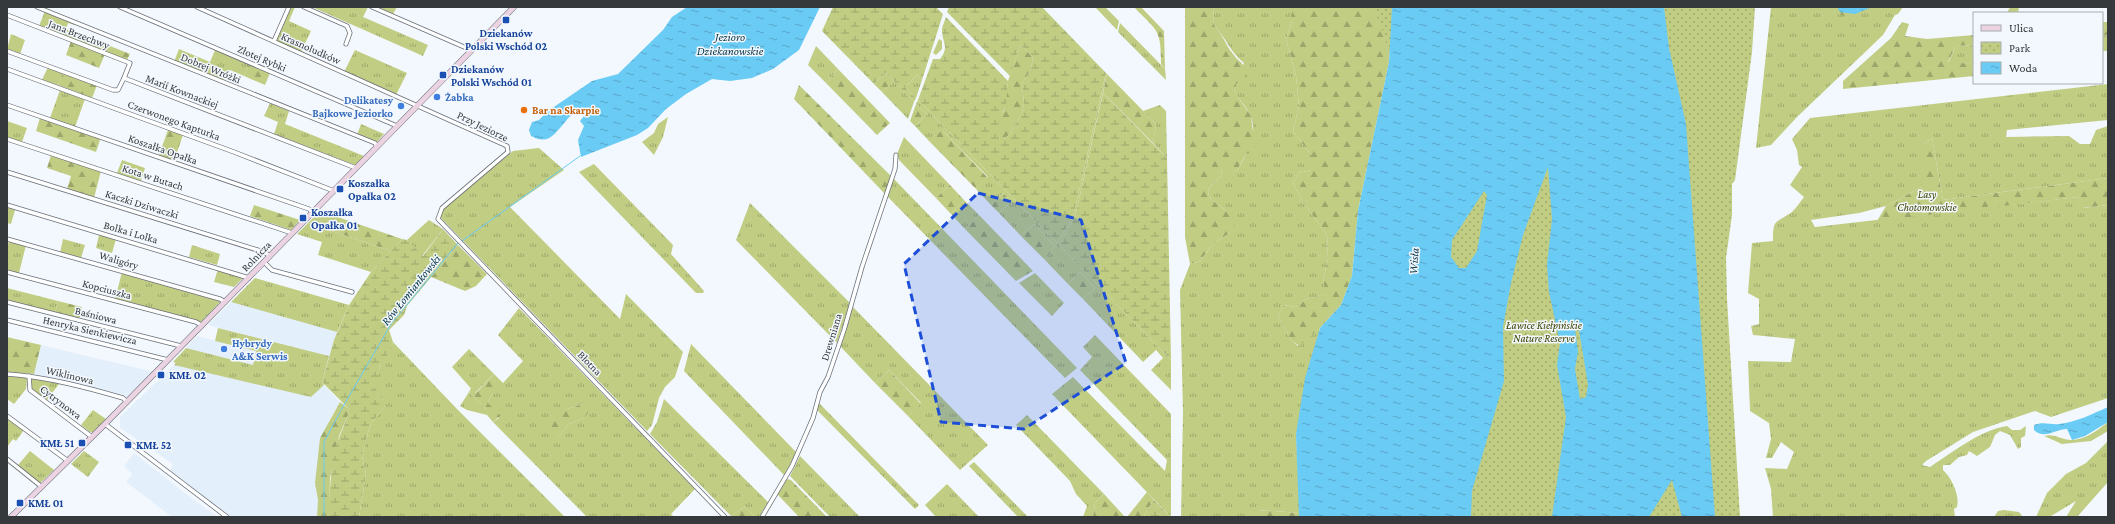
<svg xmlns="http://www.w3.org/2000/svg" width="2115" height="524" font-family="'Crimson Pro',serif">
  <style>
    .built { fill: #e4effc }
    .grass { fill: url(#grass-tufts); fill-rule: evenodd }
    .forest { fill: url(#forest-firs) }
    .wetland { fill: url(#wetland-marsh) }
    .park { fill: url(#park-dots) }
    .water { fill: url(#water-ripples); fill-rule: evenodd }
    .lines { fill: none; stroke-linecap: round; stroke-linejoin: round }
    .stream { stroke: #6acbf5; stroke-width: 1 }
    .street-casing { stroke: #697079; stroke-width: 5 }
    .secondary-casing { stroke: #697079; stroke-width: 6 }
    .street { stroke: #fff; stroke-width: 3.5 }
    .secondary { stroke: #ebd3e2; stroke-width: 5 }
    .marked { fill: #1d4ed8; fill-opacity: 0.2; stroke: #1d4ed8; stroke-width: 3; stroke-dasharray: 8 5; stroke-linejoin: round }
    .transit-dot { fill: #1a4fb4; stroke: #f3f8fe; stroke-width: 1.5 }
    .shop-dot { fill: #3f7fe0; stroke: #f3f8fe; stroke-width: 1.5 }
    .food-dot { fill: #e8710a; stroke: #f3f8fe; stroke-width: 1.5 }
    .labels { text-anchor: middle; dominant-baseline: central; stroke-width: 3; stroke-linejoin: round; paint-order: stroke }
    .transit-label { font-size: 11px; font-weight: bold; fill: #164399; stroke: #f3f8fe; text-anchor: start }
    .street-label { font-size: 11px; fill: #35393c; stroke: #f3f8fe }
    .shop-label { font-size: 11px; font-weight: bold; fill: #366cbe; stroke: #f3f8fe; text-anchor: start }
    .food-label { font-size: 11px; font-weight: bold; fill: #c56008; stroke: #f3f8fe; text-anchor: start }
    .park-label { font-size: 11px; font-style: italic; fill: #3c4200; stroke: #f3f8fe }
    .water-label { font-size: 12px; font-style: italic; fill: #063446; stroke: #f3f8fe }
  </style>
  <defs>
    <pattern id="grass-tufts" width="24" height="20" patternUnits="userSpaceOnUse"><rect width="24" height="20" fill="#c0cd82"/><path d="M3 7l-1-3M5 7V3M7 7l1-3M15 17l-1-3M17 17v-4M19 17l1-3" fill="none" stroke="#9da76c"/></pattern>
    <pattern id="forest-firs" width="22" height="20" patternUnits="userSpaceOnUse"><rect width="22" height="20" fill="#c0cd82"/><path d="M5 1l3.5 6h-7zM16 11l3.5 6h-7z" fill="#9da76c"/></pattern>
    <pattern id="wetland-marsh" width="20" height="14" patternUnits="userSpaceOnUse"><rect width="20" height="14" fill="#c0cd82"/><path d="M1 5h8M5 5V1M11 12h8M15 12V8" fill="none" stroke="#9da76c"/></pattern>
    <pattern id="park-dots" width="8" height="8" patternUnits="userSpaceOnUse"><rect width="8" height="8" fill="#c0cd82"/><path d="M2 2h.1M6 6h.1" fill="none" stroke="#9da76c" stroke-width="1.8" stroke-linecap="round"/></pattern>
    <pattern id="water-ripples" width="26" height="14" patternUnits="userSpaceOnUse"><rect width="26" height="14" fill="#6acbf5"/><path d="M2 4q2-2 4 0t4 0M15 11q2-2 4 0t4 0" fill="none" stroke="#58a6c8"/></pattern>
  </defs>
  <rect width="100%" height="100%" fill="#f3f8fe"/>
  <!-- built -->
  <g class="built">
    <polygon points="231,302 337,332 329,356 208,325"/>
    <polygon points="197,336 256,351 253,365 186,348"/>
    <polygon points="41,345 154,372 128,396 34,374"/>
    <polygon points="174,365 311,396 324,385 340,402 329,420 315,483 318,500 317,517 231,517 170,470 173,464 120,428 120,417"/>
    <polygon points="134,453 190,497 218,517 172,517 126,482 132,474 124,466"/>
  </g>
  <!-- grass -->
  <g class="grass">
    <polygon points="291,7 295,7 289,21 311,31 301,52 278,42 277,39"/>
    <polygon points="312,7 368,7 363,17 428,45 423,56"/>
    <polygon points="378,7 397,7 393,14"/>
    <polygon points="1095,7 1105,7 1119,21 1117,30"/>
    <path d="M1213 7H1292V21L1286 39 1296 76 1299 106 1293 131 1311 155V170L1299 173 1293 183 1303 202 1327 235 1328 258 1323 281 1328 294 1306 299 1296 307 1284 305 1278 315 1291 340 1298 346 1320 328 1296 434 1300 513 1259 510 1255 517H1181L1183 413 1180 290 1190 264 1200 261 1214 243 1230 233 1228 213 1209 197 1208 189 1221 176 1222 168 1237 171C1246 155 1259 133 1250 115 1246 106 1239 99 1234 91L1244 63C1230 52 1226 38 1214 25Z"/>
    <polygon points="1771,7 1903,7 1898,14 1895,15 1883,35 1797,117 1771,145 1756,148"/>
    <polygon points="45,11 76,23 75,25 68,23 66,29 110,46 107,52 39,26"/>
    <polygon points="1120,23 1165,69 1166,80 1118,32"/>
    <polygon points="11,34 25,40 20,54 7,50"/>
    <polygon points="2108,35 2108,51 2102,51 2102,36"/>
    <polygon points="1974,45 1974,64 1948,63 1956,46"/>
    <polygon points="816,46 838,69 826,83 808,65"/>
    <polygon points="179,49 210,62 215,50 249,64 244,76 230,70 224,82 174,62"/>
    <polygon points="355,50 407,73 396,95 344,72"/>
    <polygon points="48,67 63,72 58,85 42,80"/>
    <polygon points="1106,73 1107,74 1075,217 1059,245 1171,360 1171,390 1151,370 1163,358 1156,350 1143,362 1083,299 1095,288 1080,272 1068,284 1045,260 1055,246 1034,224 1021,236 999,213 1011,201 1003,193 991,205 976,189 988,177 943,131 930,142 915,126 927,114 916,104 918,100 1057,243 1073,217"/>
    <polygon points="917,75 922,80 916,98 905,87"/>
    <polygon points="894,81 914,102 908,119 882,92"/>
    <path d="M2108 84V120L2007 130 2006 137 2069 136 2080 144H2090L2096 130 2108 126V178L1943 200 1932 138 1922 145V187L1886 206 1859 213 1811 220 1815 227 2078 197 2083 208 2108 205V398L2051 417 2035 411 1973 432 1926 461 1922 465 1930 467C1953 452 1980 430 2007 426L2012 430H2020L2026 426 2025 436 2021 438V447L2018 449 2010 435 2000 431 1995 435 1990 447 1977 456 1969 451 1967 455 1959 457 1950 465H1943V470C1952 478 1960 496 1957 507L1954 509 1955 517H1773L1771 489 1765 468 1787 469 1794 452 1781 442 1772 458H1766L1771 439 1769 423 1750 411 1748 361 1791 362 1795 339 1753 335 1751 326 1759 324V299L1748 293 1752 243 1773 241C1773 218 1775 224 1792 212 1796 208 1800 202 1804 197L1790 185 1802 167 1799 165 1797 150 1792 139 1810 118Z"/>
    <polygon points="60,90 85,99 75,127 50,118"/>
    <polygon points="270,103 289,111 285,124 364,156 355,165 274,134 278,122 264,116"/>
    <polygon points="1160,105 1166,111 1167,158 1153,143 1156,124 1143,111"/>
    <polygon points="668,117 663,137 654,155 642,142 654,133 658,124"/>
    <polygon points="7,121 27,128 22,142 7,137"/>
    <polygon points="361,124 384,134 376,143 357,135"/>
    <polygon points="904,137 950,185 936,198 899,160 897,154"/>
    <polygon points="539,148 564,170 510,207 620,319 626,294 683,352 675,377 665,387 659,398 652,425 647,431 441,218 442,211 450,202 513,151"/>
    <polygon points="122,160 145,168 141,181 117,173"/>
    <polygon points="594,164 673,245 671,254 704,291 703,293 696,293 579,172"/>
    <polygon points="894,179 1077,368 1065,378 887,196"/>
    <polygon points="964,200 979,215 965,229 951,214"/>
    <polygon points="750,203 850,303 837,343 736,240"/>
    <polygon points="7,207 15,210 11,224 7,223"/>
    <polygon points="429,220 443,229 422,256 407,240"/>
    <polygon points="308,223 391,251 371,272 318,255 322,242 297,234"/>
    <polygon points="99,235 116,239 112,253 96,248"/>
    <polygon points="63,239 85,245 81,258 60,253"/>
    <polygon points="9,241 26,245 19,273 7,270 7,249"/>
    <polygon points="192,245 220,254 217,265 189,257"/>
    <polygon points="218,269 244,277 234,287 214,282"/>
    <polygon points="122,272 221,301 201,322 115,299"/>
    <polygon points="1035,273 1064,303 1052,316 1019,283"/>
    <polygon points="255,278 349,305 337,332 231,302"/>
    <polygon points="7,288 58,301 55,313 7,301"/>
    <polygon points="852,306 988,445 960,470 908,416 921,403 889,370 875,383 839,345"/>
    <path d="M519 308 695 489 671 514 674 517H587L493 422 499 418 488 403C490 394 497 390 504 385L503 383 523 361 498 335ZM583 404 584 418 569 424 557 439 567 409Z"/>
    <polygon points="218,328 329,356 322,382 324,385 311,397 174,365 176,363 173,362 186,348 253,365 256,351 215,341"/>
    <polygon points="1095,335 1171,414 1171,517 1052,394 1073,377 1165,471 1167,460 1080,370 1092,357 1083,347"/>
    <path d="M393 342 457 409 565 517H359L366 474 362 456 370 425 385 406V400L372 386C377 379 378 372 381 364 385 356 391 351 393 342Z"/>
    <polygon points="691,344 797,453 784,475 684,371"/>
    <polygon points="469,349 494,374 475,393 452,367"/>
    <polygon points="7,376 24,377 27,379 26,389 14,404 7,399"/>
    <polygon points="32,378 59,384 47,400 30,388"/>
    <polygon points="469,392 487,410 487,415 467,410 460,406"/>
    <polygon points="664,399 768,502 759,517 756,517 744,507 731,516 650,434 657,422"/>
    <polygon points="819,403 919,505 915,509 817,410"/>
    <polygon points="93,410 106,419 93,432 90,432 81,425"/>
    <polygon points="1027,415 1104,494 1095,503 1093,517 1083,517 1087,506 1076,494 1070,481 1016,425"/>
    <polygon points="7,418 24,430 16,441 13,439 7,447"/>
    <path d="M2108 422V431L2091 441 2062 444 2044 436C2054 433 2062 440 2071 440 2085 440 2098 430 2108 422Z"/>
    <polygon points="2108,441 2108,482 2077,517 2066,517 2076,501 2051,516 2036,517 2047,493 2066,474 2086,463"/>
    <polygon points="30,451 54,470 40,483 18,465"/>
    <polygon points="84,451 99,462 88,477 71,464"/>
    <polygon points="800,456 860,517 830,517 790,476"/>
    <polygon points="974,462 1028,517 1018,517 969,466"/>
    <polygon points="947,484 979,517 936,517 925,505"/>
    <polygon points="2004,510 2019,512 2023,517 1994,517 1998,511"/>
  </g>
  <!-- forest -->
  <g class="forest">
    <path d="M1134 7H1141L1164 31 1165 69 1161 64C1161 29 1158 32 1134 7Z"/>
    <path d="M1185 7H1213L1214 25C1223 35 1225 44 1233 54 1242 66 1243 59 1247 77L1237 83 1234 91 1251 116 1253 132 1259 140 1253 152 1246 154 1237 171 1222 169 1221 176 1208 189 1209 197 1228 213 1235 225 1230 233 1214 243 1200 261 1190 264 1185 237Z"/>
    <polygon points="1292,7 1392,7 1389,62 1358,211 1352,276 1341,305 1320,328 1299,346 1291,340 1278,315 1284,305 1296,307 1306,299 1327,294 1323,281 1328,258 1327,235 1303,202 1293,183 1299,173 1311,170 1311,155 1293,131 1299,106 1296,76 1286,39 1292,21"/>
    <path d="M1838 7 1853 13V15C1845 17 1841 16 1834 11Z"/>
    <polygon points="2010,7 2019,7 2018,13 2007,13"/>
    <polygon points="1902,22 1909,24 1905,36 1927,39 1974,35 1974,45 1956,46 1948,62 1974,64 1974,76 1843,89 1843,81 1891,38"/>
    <polygon points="2102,22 2108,22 2108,35 2102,36"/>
    <polygon points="939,39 942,41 942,49 936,55 933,53"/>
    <polygon points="71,41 105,54 99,68 66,55"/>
    <polygon points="1020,45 1033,57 1031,69 1022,84 1024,103 1022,113 1010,134 1004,139 1000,139 997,131 999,119 1004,111 1008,81"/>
    <polygon points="110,46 130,54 127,60 107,52"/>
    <polygon points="249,64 270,73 265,85 244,76"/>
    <polygon points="838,69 890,123 877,135 826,83"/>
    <polygon points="63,72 97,85 92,98 58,85"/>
    <polygon points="886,73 894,81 882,92 874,84"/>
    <polygon points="1107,74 1156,124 1153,143 1103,93"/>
    <polygon points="799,85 891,176 885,194 794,99"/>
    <polygon points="916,104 927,114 915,126 910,121"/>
    <polygon points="40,118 99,138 100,140 96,152 36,131"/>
    <polygon points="168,130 183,135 174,161 159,155"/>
    <polygon points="942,130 988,178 976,189 930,142"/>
    <polygon points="1932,138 1943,200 2108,178 2108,205 2082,208 2078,197 1877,221 1886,206 1922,187 1922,145"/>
    <polygon points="51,155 101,171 94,198 67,189 71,176 47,168"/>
    <polygon points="950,185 964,200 951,214 936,198"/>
    <polygon points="1003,193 1011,201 999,213 991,205"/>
    <polygon points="254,205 300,220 291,230 250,216"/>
    <polygon points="320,211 402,239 391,251 308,223"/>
    <polygon points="979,215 1033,271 1016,281 965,229"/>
    <polygon points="1034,224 1055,246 1045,260 1021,236"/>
    <polygon points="458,245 487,274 476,286 465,291 431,277"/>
    <polygon points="1080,272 1095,288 1083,299 1068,284"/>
    <polygon points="58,301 82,307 79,319 55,313"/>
    <polygon points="7,337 41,345 34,374 7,372"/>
    <polygon points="889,370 921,404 908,416 875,383"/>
    <path d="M494 374 505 385C498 391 490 393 488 403L500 416 493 422 487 415V410L469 392 471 388 476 393Z"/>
    <polygon points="340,402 348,408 349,413 339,436 330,478 329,517 317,517 318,500 315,483 320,438"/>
    <polygon points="583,404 587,406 588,413 584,418 569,424 557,439 546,429 567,409"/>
    <polygon points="787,479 791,480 827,517 799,517 777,494"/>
    <polygon points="1147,492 1154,500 1143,517 1127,517"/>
    <polygon points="1104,494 1125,517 1093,517 1095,503"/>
    <polygon points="744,507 756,517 731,516"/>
    <polygon points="1258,510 1300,513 1299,517 1255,517"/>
  </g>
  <!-- wetland -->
  <g class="wetland">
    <polygon points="833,7 936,7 943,14 922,80 917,75 905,87 916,98 914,102 886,73 874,84 822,31"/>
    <path d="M949 7H1042L1106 73 1073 217 1057 243 918 100 933 59H940C950 46 942 43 942 30 942 26 945 21 946 17L1008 81C1007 89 1007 97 1006 104 1002 119 995 122 1000 139H1004L1010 134 1022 113 1024 103 1022 84 1031 69 1033 57 1020 45 1010 76 947 12Z"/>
    <polygon points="1103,93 1167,158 1171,360 1059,245 1075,217"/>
    <polygon points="443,229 458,245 407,306 404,315 389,330 393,342 391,350 380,366 378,377 373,386 385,400 385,406 370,425 362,456 366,474 359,517 329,517 329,500 333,453 349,413 348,408 322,382 334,340 349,305 371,272 402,239 407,240 423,256"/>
    <polygon points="1154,500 1171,517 1143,517"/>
  </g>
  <!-- park -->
  <polygon class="park" points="1374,7 1755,7 1752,52 1735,180 1732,184 1732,215 1726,258 1727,299 1740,517 1313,517 1393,63"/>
  <!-- water -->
  <g class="water">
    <path d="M687 7H820L799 50 773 69 752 78 730 81 712 79 686 94 666 109 648 128 637 135 581 157 578 140 584 126 580 121 584 116 582 107C577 111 570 115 566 121 555 133 549 146 531 136L529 130 532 122 539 120 548 111 592 81 618 74 663 30 672 17Z"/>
    <path d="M1392 7H1664L1669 48 1686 124 1715 517H1682L1672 480 1649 517H1552L1566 417 1557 365 1560 343 1549 292 1547 265 1552 219 1548 167 1523 235 1511 283 1503 327 1504 381 1472 491 1471 517H1299L1296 434 1305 378 1320 328 1341 305 1352 276 1358 211 1389 62ZM1484 191 1487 195 1477 251 1466 268H1459L1451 257 1452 240ZM1578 324 1588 385 1586 397 1580 399 1575 369 1578 352 1575 328Z"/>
    <polygon points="1837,7 1872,7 1855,14 1840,12"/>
    <path d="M2108 407V422L2085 436 2072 440 2067 429C2056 429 2044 440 2034 430V425C2043 421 2051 425 2059 424 2077 422 2092 414 2108 407Z"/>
  </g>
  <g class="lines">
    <!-- stream -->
    <g class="stream">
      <polyline points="462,241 580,156"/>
      <polyline points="341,410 391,324 458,243"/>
      <polyline points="324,517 324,442 340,412"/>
    </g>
    <!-- street casing -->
    <g class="street-casing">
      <g id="street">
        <polyline points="37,7 375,143 377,147"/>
        <polyline points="120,7 397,126"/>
        <polyline points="197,7 507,146 508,152 442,208 438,219 725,517"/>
        <polyline points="304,7 347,26 350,33 346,44"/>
        <polyline points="372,7 471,50"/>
        <polyline points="7,15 130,63 124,78"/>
        <polyline points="274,41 289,7"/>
        <polyline points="7,51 113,90 118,90 124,78 356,168"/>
        <polyline points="7,69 234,152 334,191"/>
        <polyline points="7,105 309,209 313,213"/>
        <polyline points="7,139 292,233"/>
        <polyline points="7,172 264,252 270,256"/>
        <polyline points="7,205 249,278"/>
        <polyline points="7,239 220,299 225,302"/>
        <polyline points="264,262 272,270 352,292"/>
        <polyline points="7,272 196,322 201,325"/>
        <polyline points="7,302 181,346"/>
        <polyline points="7,320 168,360"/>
        <path d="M7 374C47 377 85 387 123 398L127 402"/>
        <polyline points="29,376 30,390 92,437"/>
        <polyline points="7,416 68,461"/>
        <polyline points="105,424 227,517"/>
        <polyline points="7,459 42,487"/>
        <polyline points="762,517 792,466 813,418 820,392 828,377 844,330 862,267 895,169 896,155"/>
      </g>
    </g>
    <!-- secondary casing -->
    <g class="secondary-casing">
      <polyline id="secondary" points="11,517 105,424 514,7"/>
    </g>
    <!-- street -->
    <use href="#street" class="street"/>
    <!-- secondary -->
    <use href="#secondary" class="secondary"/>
  </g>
  <!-- marked area -->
  <path class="marked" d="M978 193 1081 220 1126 363 1024 429 941 422 904 264Z"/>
  <!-- markers -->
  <g class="transit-dot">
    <rect x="502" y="16" width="8" height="8" rx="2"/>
    <rect x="439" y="71" width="8" height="8" rx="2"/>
    <rect x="336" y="185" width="8" height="8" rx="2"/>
    <rect x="299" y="214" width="8" height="8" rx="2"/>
    <rect x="157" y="371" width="8" height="8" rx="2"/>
    <rect x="78" y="439" width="8" height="8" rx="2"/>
    <rect x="124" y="441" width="8" height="8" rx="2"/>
    <rect x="16" y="499" width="8" height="8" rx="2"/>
  </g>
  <g class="shop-dot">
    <circle cx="437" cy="97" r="4"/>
    <circle cx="401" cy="106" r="4"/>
    <circle cx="224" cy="349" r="4"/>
  </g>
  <circle class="food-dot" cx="524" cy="110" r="4"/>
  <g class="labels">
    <!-- transit labels -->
    <g class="transit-label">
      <text x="506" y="33" text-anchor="middle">Dziekanów<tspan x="506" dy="13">Polski Wschód 02</tspan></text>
      <text x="451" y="69">Dziekanów<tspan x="451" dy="13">Polski Wschód 01</tspan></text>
      <text x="348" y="183">Koszałka<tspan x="348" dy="13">Opałka 02</tspan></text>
      <text x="311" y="212">Koszałka<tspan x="311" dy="13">Opałka 01</tspan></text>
      <text x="169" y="375">KMŁ 02</text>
      <text x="74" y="443" text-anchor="end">KMŁ 51</text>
      <text x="136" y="445">KMŁ 52</text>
      <text x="28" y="503">KMŁ 01</text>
    </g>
    <!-- street labels -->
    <g class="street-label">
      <text transform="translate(79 34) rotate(21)">Jana Brzechwy</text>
      <text transform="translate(311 48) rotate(24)">Krasnoludków</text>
      <text transform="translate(262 58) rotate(23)">Złotej Rybki</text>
      <text transform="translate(211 68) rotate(22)">Dobrej Wróżki</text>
      <text transform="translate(182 91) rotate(21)">Marii Kownackiej</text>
      <text transform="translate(174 120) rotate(20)">Czerwonego Kapturka</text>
      <text transform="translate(483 126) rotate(26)">Przy Jeziorze</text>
      <text transform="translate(163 149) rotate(19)">Koszałka Opałka</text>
      <text transform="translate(153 177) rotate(18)">Kota w Butach</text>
      <text transform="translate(142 204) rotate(17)">Kaczki Dziwaczki</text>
      <text transform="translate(131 232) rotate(16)">Bolka i Lolka</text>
      <text transform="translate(256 256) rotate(-46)">Rolnicza</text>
      <text transform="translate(119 260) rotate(16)">Waligóry</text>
      <text transform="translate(107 289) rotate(15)">Kopciuszka</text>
      <text transform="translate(96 315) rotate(14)">Baśniowa</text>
      <text transform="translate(90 330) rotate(13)">Henryka Sienkiewicza</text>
      <text transform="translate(831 337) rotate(-73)">Drewniana</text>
      <text transform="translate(590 363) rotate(46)">Błotna</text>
      <text transform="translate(70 375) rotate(13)">Wiklinowa</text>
      <text transform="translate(61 402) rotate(37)">Cytrynowa</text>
    </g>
    <!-- shop labels -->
    <g class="shop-label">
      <text x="445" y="97">Żabka</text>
      <text x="393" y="100" text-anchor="end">Delikatesy<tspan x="393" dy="13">Bajkowe Jeziorko</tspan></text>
      <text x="232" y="343">Hybrydy<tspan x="232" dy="13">A&amp;K Serwis</tspan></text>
    </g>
    <!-- food labels -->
    <g class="food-label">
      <text x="532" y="110">Bar na Skarpie</text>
    </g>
    <!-- park labels -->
    <g class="park-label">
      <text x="1927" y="194">Lasy<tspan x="1927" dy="13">Chotomowskie</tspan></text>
      <text x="1544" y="325">Ławice Kiełpińskie<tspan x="1544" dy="13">Nature Reserve</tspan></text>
    </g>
    <!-- water labels -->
    <g class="water-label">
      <text x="730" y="37">Jezioro<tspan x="730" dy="14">Dziekanowskie</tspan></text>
      <text transform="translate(1414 261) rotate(-86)">Wisła</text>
      <text transform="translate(411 290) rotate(-51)">Rów Łomiankowski</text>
    </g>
  </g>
  <!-- border -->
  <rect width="2115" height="524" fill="none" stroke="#35393c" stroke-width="16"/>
  <!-- legend -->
  <rect x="1973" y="12" width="130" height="72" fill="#f3f8fe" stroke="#a7acb0"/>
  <rect x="1981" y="25" width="20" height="6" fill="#ebd3e2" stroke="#a7acb0"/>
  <text x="2009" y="32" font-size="12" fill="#35393c">Ulica</text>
  <rect x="1981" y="42" width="20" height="12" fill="url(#park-dots)" stroke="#a7acb0"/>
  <text x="2009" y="52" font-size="12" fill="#35393c">Park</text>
  <rect x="1981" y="62" width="20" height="12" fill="url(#water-ripples)" stroke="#a7acb0"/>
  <text x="2009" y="72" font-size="12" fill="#35393c">Woda</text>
</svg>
